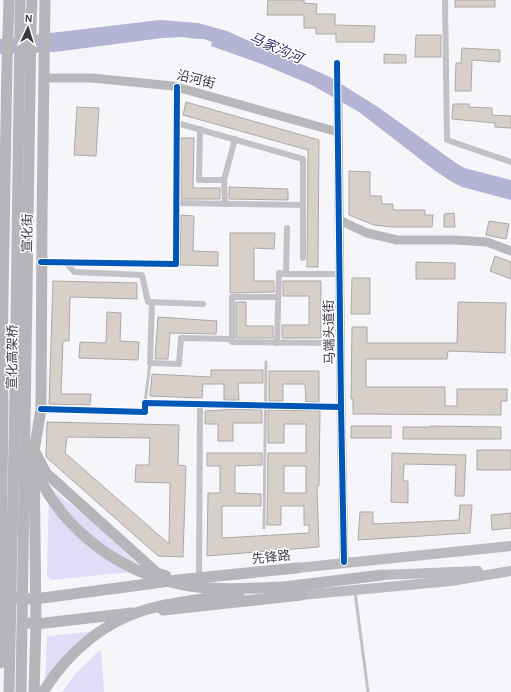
<svg xmlns="http://www.w3.org/2000/svg" width="511" height="692" font-family="Karla,'Noto Sans SC',sans-serif">
  <style>
    .green { fill: #dfddf8 }
    .water { fill: #b5b3d4 }
    .building { fill: #d7d0ca; stroke: #aca8a6; fill-rule: evenodd }
    .lines { fill: none; stroke-linecap: round; stroke-linejoin: round }
    .lane { stroke: #c2c1c6; stroke-width: 3 }
    .street { stroke: #c2c1c6; stroke-width: 6 }
    .secondary { stroke: #b7b7bc; stroke-width: 9 }
    .primary { stroke: #bababf; stroke-width: 10 }
    .highway { stroke: #b5b5ba; stroke-width: 11 }
    .highway-bridge { stroke: #b5b5ba; stroke-width: 11 }
    .cycleway-casing { stroke: #fff; stroke-width: 8 }
    .cycleway { stroke: #0057b8; stroke-width: 6 }
    .labels { text-anchor: middle; dominant-baseline: central; stroke-width: 3; stroke-linejoin: round; paint-order: stroke }
    .street-label { font-size: 13px; fill: #383743; stroke: #fff }
    .water-label { font-size: 14px; font-style: italic; fill: #372d66; stroke: #fff }
  </style>
  <rect width="100%" height="100%" fill="#f6f6fa"/>
  <!-- green -->
  <g class="green">
    <polygon points="49,487 97,525 135,562 132,572 51,580 47,576"/>
    <polygon points="97,631 45,681 47,637 49,636"/>
    <polygon points="101,650 104,692 62,692 76,673 98,652"/>
  </g>
  <!-- water -->
  <polygon class="water" points="160,20 198,23 227,31 330,77 378,107 456,163 464,168 511,180 511,200 462,187 452,182 434,170 359,112 312,85 259,63 211,46 212,42 204,39 196,39 183,37 162,38 55,52 0,54 0,39"/>
  <!-- building -->
  <g class="building">
    <polygon points="268,0 304,0 304,3 317,4 316,14 335,14 335,25 375,26 374,42 336,42 336,34 316,34 316,28 304,28 304,15 267,15"/>
    <rect x="455" y="0" width="40" height="7"/>
    <polygon points="416,35 441,35 441,57 415,57"/>
    <polygon points="462,48 500,50 500,62 472,60 471,91 455,91 456,63 461,63"/>
    <polygon points="384,54 406,55 406,63 384,63"/>
    <polygon points="186,102 319,140 318,267 307,267 308,150 183,115"/>
    <polygon points="453,104 469,104 469,107 492,108 492,115 511,116 511,128 495,127 495,123 452,119"/>
    <polygon points="77,107 99,108 96,156 74,155"/>
    <polygon points="181,138 194,138 193,188 220,188 220,199 181,199"/>
    <polygon points="349,171 370,172 370,196 381,196 382,204 393,204 393,210 425,210 425,215 433,215 432,227 392,227 374,225 349,215"/>
    <polygon points="229,187 288,189 288,200 229,199"/>
    <polygon points="454,213 455,227 444,227 444,214"/>
    <polygon points="181,215 194,216 193,251 218,252 218,266 180,265"/>
    <polygon points="489,221 509,224 506,239 486,235"/>
    <polygon points="230,233 275,233 274,249 254,248 254,281 274,281 274,292 230,293"/>
    <polygon points="495,256 511,262 511,279 490,271"/>
    <polygon points="416,262 455,263 455,279 416,279"/>
    <polygon points="352,278 370,278 370,314 351,314"/>
    <polygon points="53,281 137,283 137,299 70,297 69,341 63,341 61,394 91,394 90,405 49,404"/>
    <polygon points="283,281 321,281 321,338 282,338 282,325 309,325 309,296 283,296"/>
    <polygon points="236,302 246,302 246,326 273,326 273,338 236,338"/>
    <polygon points="458,302 506,303 505,353 448,351 447,359 366,359 366,387 445,387 445,406 457,406 457,389 507,389 507,401 501,401 501,415 353,414 353,399 351,399 352,327 367,327 367,343 457,343"/>
    <polygon points="107,312 121,313 120,341 139,342 138,360 79,358 80,342 106,343"/>
    <polygon points="158,317 217,321 216,334 170,333 168,359 155,359"/>
    <polygon points="211,370 263,370 263,383 238,383 239,400 224,400 224,384 203,384 202,398 150,396 152,374 211,377"/>
    <polygon points="269,371 319,371 319,402 306,402 305,384 283,384 283,401 269,401"/>
    <polygon points="224,409 262,410 262,423 233,423 233,441 218,441 218,424 205,424 205,411 224,410"/>
    <path d="M268 410 320 411 319 486H317L319 547 207 556 208 493H220V466H207V453H262V465L235 466V493L261 494V506H222V538L309 533V525H304V506H281V525H267L268 453H306V424H284V443H268ZM284 466H306V493H284Z"/>
    <path d="M47 422 179 425 178 465 186 466 183 557 158 556 46 457ZM67 437 150 438 149 465H136L135 482 170 483 169 544 65 453Z"/>
    <rect x="351" y="426" width="40" height="12"/>
    <polygon points="430,426 501,427 501,439 403,439 403,427 430,427"/>
    <rect x="477" y="450" width="34" height="20"/>
    <polygon points="392,453 466,455 464,496 455,496 456,465 404,464 403,481 408,481 408,503 391,502"/>
    <polygon points="460,505 472,505 470,533 358,540 360,512 373,512 373,524 459,520"/>
    <polygon points="511,513 511,528 492,530 491,515"/>
  </g>
  <g class="lines">
    <!-- lane -->
    <g class="lane">
      <polyline points="145,403 150,363"/>
      <polyline points="264,528 266,362"/>
      <polyline points="355,592 368,692"/>
    </g>
    <!-- street -->
    <g class="street">
      <polyline points="445,0 447,140 511,162"/>
      <polyline points="337,63 338,102"/>
      <polyline points="177,123 303,159 303,258"/>
      <polyline points="200,129 199,180 224,180"/>
      <polyline points="176,203 303,205"/>
      <polyline points="225,204 224,180 235,139"/>
      <polyline points="41,262 176,264 177,87"/>
      <polyline points="66,262 74,272 142,275 148,302 203,304"/>
      <polyline points="286,274 339,274"/>
      <polyline points="278,297 232,297 232,342 340,343"/>
      <polyline points="152,302 150,363 179,364 181,338 232,339"/>
      <polyline points="277,343 279,273 286,274 287,228"/>
      <polyline points="41,409 145,412 145,403 341,407"/>
      <polyline points="199,578 200,404"/>
    </g>
    <!-- secondary -->
    <g class="secondary">
      <polyline points="44,78 92,78 173,86 338,132"/>
      <polyline points="338,102 341,407 344,562"/>
      <polyline points="339,220 367,233 397,240 454,240 487,242 511,251"/>
    </g>
    <!-- primary -->
    <g class="primary">
      <polyline points="297,568 511,546"/>
      <polyline points="382,575 478,571"/>
      <polyline points="301,595 451,581 511,571"/>
    </g>
    <!-- highway -->
    <g class="highway">
      <polyline points="31,23 32,0"/>
      <polyline points="20,24 20,0"/>
      <polyline points="35,452 46,473 157,573 166,576"/>
      <polyline points="284,587 382,575"/>
      <polyline points="1,598 35,599 178,580 297,568"/>
      <polyline points="163,610 301,595"/>
      <polyline points="29,623 36,624 132,613"/>
      <polyline points="0,663 3,404 2,356 7,63 9,0"/>
      <polyline points="34,692 36,624 34,451 41,409 42,219 45,0"/>
    </g>
    <!-- highway-bridge -->
    <g class="highway-bridge">
      <path d="M28 450C50 520 112 571 184 585 217 591 251 588 284 587"/>
      <polyline points="9,692 15,396 20,24"/>
      <polyline points="21,692 31,23"/>
      <path d="M43 692C68 652 105 620 152 608 180 601 210 598 239 594"/>
    </g>
    <!-- cycleway casing -->
    <g class="cycleway-casing">
      <g id="cycleway">
        <polyline points="337,63 341,407 344,562"/>
        <polyline points="41,262 176,264 177,87"/>
        <polyline points="41,409 145,412 145,403 341,407"/>
      </g>
    </g>
    <!-- cycleway -->
    <use href="#cycleway" class="cycleway"/>
  </g>
  <g class="labels">
    <!-- street labels -->
    <g class="street-label">
      <text transform="translate(196 79) rotate(14)">沿河街</text>
      <text transform="translate(27 233) rotate(-89)">宣化街</text>
      <text transform="translate(329 332) rotate(-91)">马端头道街</text>
      <text transform="translate(12 357) rotate(-89)">宣化高架桥</text>
      <text transform="translate(271 557) rotate(-6)">先锋路</text>
    </g>
    <!-- water labels -->
    <g class="water-label">
      <text transform="translate(276 48) rotate(24)">马家沟河</text>
    </g>
  </g>
  <!-- north arrow -->
  <g transform="translate(28 28) rotate(4)" stroke="#ffffff" stroke-width="3" paint-order="stroke">
  <path d="M0-3L7 15L0 10L-7 15Z" fill="#383743"/>
  <text y="-6" font-size="11" font-weight="bold" text-anchor="middle" fill="#383743">N</text>
  </g>
</svg>
